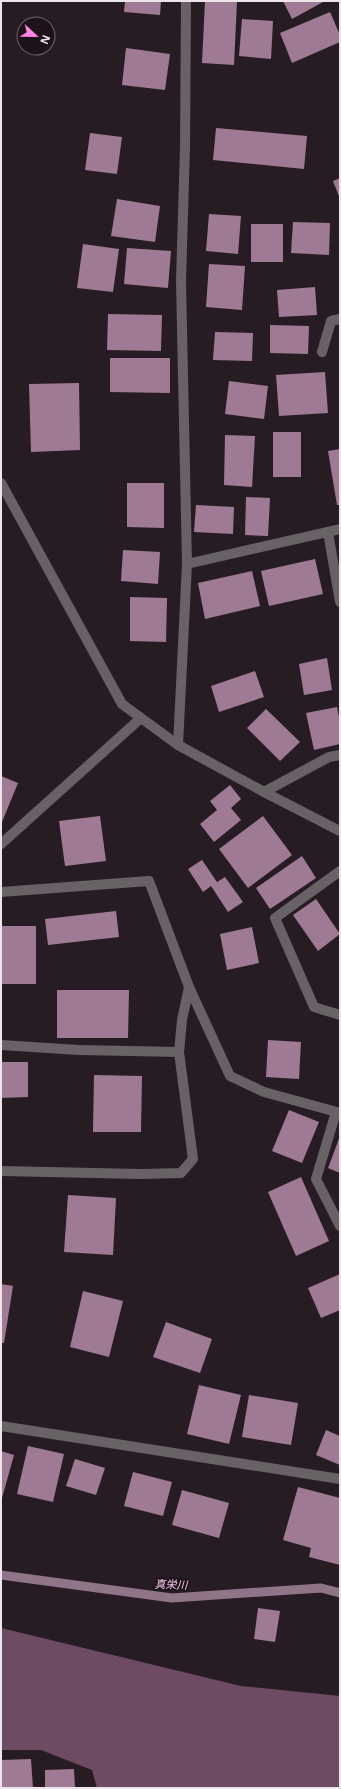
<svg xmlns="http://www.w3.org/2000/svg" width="341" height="1789" font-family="'Open Sans','Noto Sans JP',sans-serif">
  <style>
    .forest { fill: #6d4b63 }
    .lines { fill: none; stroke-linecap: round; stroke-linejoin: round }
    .stream { stroke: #907588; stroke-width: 9 }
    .building { fill: #9f7a94 }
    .lane { stroke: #686165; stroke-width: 10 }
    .street { stroke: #686165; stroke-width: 10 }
    .labels { text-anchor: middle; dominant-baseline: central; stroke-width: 4; stroke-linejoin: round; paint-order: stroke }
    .water-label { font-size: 11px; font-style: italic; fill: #fdccee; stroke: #1e131b }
  </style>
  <rect width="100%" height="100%" fill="#281c24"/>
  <!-- forest -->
  <polygon class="forest" points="1,1628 241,1686 340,1696 340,1788 97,1788 92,1770 41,1750 1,1750"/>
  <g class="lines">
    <!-- stream -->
    <polyline class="stream" points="1,1575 172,1598 321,1588 340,1593"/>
  </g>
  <!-- building -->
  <g class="building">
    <polygon points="125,1 161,1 160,15 124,12"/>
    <polygon points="205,1 237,1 234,65 202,63"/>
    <polygon points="283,1 325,1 292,19"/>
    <polygon points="330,12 340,35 340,42 292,63 280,33"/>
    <polygon points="242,19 273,21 271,59 239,56"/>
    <polygon points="126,48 170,54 165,90 122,85"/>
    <polygon points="216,128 307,136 304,169 213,160"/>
    <polygon points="90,133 122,137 117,174 85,170"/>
    <polygon points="340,178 340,199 333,181"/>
    <polygon points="117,199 160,206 155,242 111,236"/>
    <polygon points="209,214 241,216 238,254 206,251"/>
    <polygon points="293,222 330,223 329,255 291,253"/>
    <rect x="251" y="224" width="32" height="38"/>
    <polygon points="83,244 119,249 113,292 77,288"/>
    <polygon points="127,248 171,251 168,288 124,284"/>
    <polygon points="209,264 245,266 242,310 206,307"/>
    <polygon points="315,287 317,315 279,317 277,290"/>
    <polygon points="108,314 162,315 161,351 107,350"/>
    <polygon points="270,325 309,326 308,354 270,353"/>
    <polygon points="215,332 253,333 252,361 213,360"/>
    <polygon points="110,358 170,358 170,393 110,392"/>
    <polygon points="325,372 328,413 279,416 276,375"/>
    <polygon points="229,381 268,386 264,419 225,414"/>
    <polygon points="79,383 80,450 31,452 29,384"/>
    <rect x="273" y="432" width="28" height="45"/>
    <polygon points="225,435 255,436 252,487 224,485"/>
    <polygon points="340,449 340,505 337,505 328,451"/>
    <polygon points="127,483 164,483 164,528 127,527"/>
    <polygon points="246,497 270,498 268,536 245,535"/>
    <polygon points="196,505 234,507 233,534 194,532"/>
    <polygon points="123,550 160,552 158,584 121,581"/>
    <polygon points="315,559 323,594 269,606 261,571"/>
    <polygon points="252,571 260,606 205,619 198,583"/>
    <polygon points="130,597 167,598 166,642 130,641"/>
    <polygon points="327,658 332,690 304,695 299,664"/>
    <polygon points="255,671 264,697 219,712 211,686"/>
    <polygon points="337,707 340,722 340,744 314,750 306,713"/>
    <polygon points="266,709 300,742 280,761 247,728"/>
    <polygon points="1,776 18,783 2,822 1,822"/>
    <polygon points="230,785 241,799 231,808 241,820 214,842 200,824 217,810 210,801"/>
    <polygon points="100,816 106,861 65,866 59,821"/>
    <polygon points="263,816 292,855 248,888 219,849"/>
    <polygon points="302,856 316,878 270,909 256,888"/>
    <polygon points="202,860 217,882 225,877 243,902 228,912 211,886 203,892 188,869"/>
    <polygon points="316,899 340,934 318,951 293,915"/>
    <polygon points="116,911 119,937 48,945 45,919"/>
    <rect x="1" y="926" width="35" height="58"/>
    <polygon points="252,927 259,963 227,970 220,934"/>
    <polygon points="57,990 129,990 128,1038 57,1038"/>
    <polygon points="268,1040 301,1042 299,1079 266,1077"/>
    <polygon points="1,1062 28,1062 28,1097 1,1098"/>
    <polygon points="94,1075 142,1076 141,1132 93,1132"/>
    <polygon points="289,1110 319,1122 302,1163 272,1151"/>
    <polygon points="340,1136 340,1173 328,1168"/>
    <polygon points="301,1177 329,1241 296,1256 268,1192"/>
    <polygon points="68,1195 116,1198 113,1255 64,1252"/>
    <polygon points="340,1274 340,1310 321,1318 308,1288"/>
    <polygon points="1,1284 13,1286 4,1343 1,1343"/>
    <polygon points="83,1291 123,1301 109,1357 70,1347"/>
    <polygon points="166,1322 212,1339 200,1373 153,1357"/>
    <polygon points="199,1385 241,1395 229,1444 187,1434"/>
    <polygon points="249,1395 298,1403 291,1445 242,1437"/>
    <polygon points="326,1430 340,1436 340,1465 316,1455"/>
    <polygon points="28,1446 64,1454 53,1502 17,1494"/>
    <polygon points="1,1451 14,1455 2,1498 1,1498"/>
    <polygon points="75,1459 105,1468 96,1495 66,1486"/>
    <polygon points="133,1472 172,1482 163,1516 124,1506"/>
    <polygon points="298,1487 340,1498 340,1565 309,1557 311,1548 283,1540"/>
    <polygon points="182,1490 229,1503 219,1538 172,1525"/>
    <polygon points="258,1608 280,1611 275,1642 254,1639"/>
    <polygon points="31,1759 33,1788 1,1788 1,1760"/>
    <polygon points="74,1769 75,1788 45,1788 45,1770"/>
  </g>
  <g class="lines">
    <!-- lane -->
    <g class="lane">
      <polyline points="1,483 122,704 178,745"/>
      <polyline points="1,844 141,718"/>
    </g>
    <!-- street -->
    <g class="street">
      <polyline points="186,1 185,147 181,281 187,564 178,745 264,792 340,831"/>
      <polyline points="322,352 331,321 340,319"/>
      <polyline points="328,532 340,602"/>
      <polyline points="187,564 340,529"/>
      <polyline points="264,792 329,757 340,755"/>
      <polyline points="340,871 275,918 314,1007 340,1015"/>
      <polyline points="1,892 149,881 189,987 230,1076 264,1092 340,1113"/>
      <polyline points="1,1045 79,1050 179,1052"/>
      <polyline points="336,1112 316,1179 340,1226"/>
      <polyline points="1,1171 141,1174 181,1173 193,1159 179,1052 182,1020 189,987"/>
      <polyline points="1,1426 340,1479"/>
    </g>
  </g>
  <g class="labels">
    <!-- water labels -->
    <g class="water-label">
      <text transform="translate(171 1584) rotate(2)">真栄川</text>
    </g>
  </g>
  <!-- border -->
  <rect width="341" height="1789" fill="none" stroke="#eee5eb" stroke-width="4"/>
  <!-- north arrow -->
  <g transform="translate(36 36) rotate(112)"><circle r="19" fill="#1e131b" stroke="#71676e"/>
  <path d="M0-3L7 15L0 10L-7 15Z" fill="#fe85df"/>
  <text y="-6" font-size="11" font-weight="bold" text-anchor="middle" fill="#eee5eb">N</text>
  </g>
</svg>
